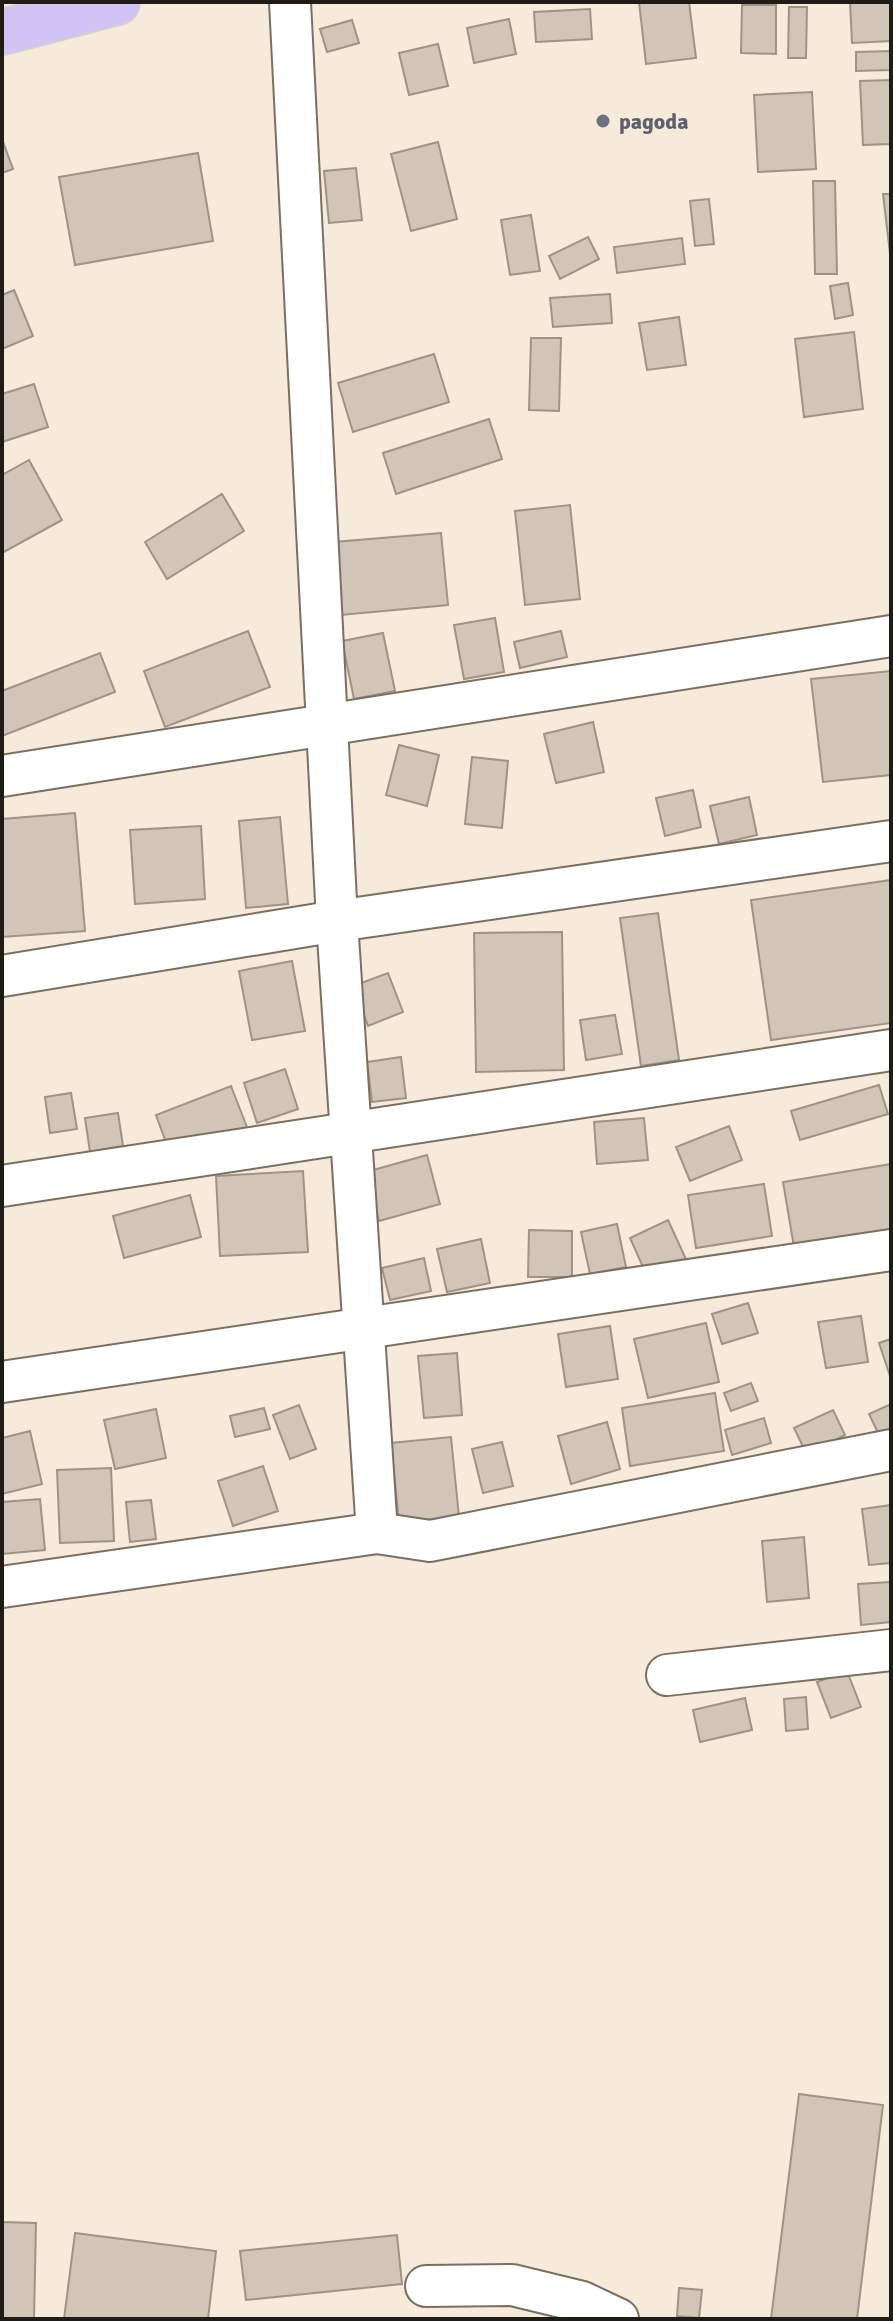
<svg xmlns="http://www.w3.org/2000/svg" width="893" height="2321" font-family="Signika,sans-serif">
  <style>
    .building { fill: #d0c5b6; stroke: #9e9385; stroke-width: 2 }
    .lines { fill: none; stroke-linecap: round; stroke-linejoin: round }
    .minor-casing { stroke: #7a7062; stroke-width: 44 }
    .major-casing { stroke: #d2d1d0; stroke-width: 48 }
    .minor { stroke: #fff; stroke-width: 40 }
    .major { stroke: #d1c3f3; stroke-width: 44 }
    .worship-dot { fill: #6b7280; stroke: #f6eada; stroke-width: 3 }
    .labels { text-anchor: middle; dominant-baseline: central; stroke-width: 7; stroke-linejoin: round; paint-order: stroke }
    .worship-label { font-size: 22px; font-weight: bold; fill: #5b616d; stroke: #f6eada; text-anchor: start }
  </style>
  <rect width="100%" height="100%" fill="#f6eada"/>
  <!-- building -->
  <g class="building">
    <polygon points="639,2 689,2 696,58 646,64"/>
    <polygon points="850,2 891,2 891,41 852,43"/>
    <polygon points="742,5 776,5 776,54 741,53"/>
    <polygon points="789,7 807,7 806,58 788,58"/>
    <polygon points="590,9 592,39 536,42 534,12"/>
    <polygon points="509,19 516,54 474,63 467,28"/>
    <polygon points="352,20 359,43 327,52 320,29"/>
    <polygon points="438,44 448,86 409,95 399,53"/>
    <polygon points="891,51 891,70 856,71 856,52"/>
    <polygon points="891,80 891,144 863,145 860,81"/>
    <polygon points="812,92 816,169 758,172 754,95"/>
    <polygon points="2,139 13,169 2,173"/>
    <polygon points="438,142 457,219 411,231 391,154"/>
    <polygon points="198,153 213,241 75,265 59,177"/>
    <polygon points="356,168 362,220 329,223 324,171"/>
    <polygon points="813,181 835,181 837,274 815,274"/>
    <polygon points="883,194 891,194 891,262"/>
    <polygon points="709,199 714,244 695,246 690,201"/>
    <polygon points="531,215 540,271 510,275 501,220"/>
    <polygon points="588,237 599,259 560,279 549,256"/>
    <polygon points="682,238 685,264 617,273 614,247"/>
    <polygon points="848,283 853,315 835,319 830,286"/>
    <polygon points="14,290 33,336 2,349 2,295"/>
    <polygon points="610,294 612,323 553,327 550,298"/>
    <polygon points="679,317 686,365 647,370 639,323"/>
    <polygon points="854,332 863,409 804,417 795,339"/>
    <polygon points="531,338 561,338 559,411 529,410"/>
    <polygon points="434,354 449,402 353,432 338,383"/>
    <polygon points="34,384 48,427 2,442 2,394"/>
    <polygon points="489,419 502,459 396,494 383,453"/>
    <polygon points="29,460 62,520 2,553 2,475"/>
    <polygon points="222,494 244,531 167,579 145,542"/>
    <polygon points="570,505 580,599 525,605 515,511"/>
    <polygon points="441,533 448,605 341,615 334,542"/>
    <polygon points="495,618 504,672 464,679 454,625"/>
    <polygon points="248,631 270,687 165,727 144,671"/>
    <polygon points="561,631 567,657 520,668 514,642"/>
    <polygon points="383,633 395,691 354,699 342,641"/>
    <polygon points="100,653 115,692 2,736 2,691"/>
    <polygon points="891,671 891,775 823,782 811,679"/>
    <polygon points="593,722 604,772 556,783 544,734"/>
    <polygon points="399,745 439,755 427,806 386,795"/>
    <polygon points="472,757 508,761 502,828 465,824"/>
    <polygon points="693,790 701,827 665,836 656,798"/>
    <polygon points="749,797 757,835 719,844 710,806"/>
    <polygon points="75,813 85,931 2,937 2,819"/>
    <polygon points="280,817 288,904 246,908 239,821"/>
    <polygon points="201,826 205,899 135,904 130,830"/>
    <polygon points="891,880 891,1023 771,1040 751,900"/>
    <polygon points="658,913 679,1060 641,1066 620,918"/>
    <polygon points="562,932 564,1070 476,1072 474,933"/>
    <polygon points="292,961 305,1031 252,1040 239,971"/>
    <polygon points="388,973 403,1012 368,1026 353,986"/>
    <polygon points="615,1015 622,1054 586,1060 580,1020"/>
    <polygon points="401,1057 406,1098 372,1102 367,1062"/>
    <polygon points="285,1069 298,1109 257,1123 244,1083"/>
    <polygon points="879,1085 888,1114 800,1140 791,1111"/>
    <polygon points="231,1086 248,1130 172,1159 156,1115"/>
    <polygon points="71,1093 77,1129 50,1133 45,1097"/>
    <polygon points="118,1113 123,1146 90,1152 85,1118"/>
    <polygon points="644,1118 648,1160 597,1164 594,1122"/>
    <polygon points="729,1126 742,1160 690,1181 676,1147"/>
    <polygon points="427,1155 440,1204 379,1221 366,1172"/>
    <polygon points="891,1164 891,1230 794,1247 783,1182"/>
    <polygon points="303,1171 308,1252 220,1256 216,1176"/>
    <polygon points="764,1184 772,1236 696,1248 688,1195"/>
    <polygon points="190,1195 201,1237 124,1258 113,1216"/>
    <polygon points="668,1220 690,1268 651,1285 630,1238"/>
    <polygon points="617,1224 626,1267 590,1274 581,1232"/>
    <polygon points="529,1230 572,1231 572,1277 528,1277"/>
    <polygon points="481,1239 490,1283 447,1292 437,1249"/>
    <polygon points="424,1258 431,1291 390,1300 382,1268"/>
    <polygon points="748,1303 758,1333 722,1344 712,1314"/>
    <polygon points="861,1316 868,1362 826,1368 818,1322"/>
    <polygon points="706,1323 719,1382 648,1398 634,1339"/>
    <polygon points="610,1326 618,1379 566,1387 558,1334"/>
    <polygon points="891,1339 891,1379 879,1343"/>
    <polygon points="457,1353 462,1415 424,1418 418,1356"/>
    <polygon points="751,1383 758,1401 731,1411 724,1393"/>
    <polygon points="715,1393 724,1451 630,1466 622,1408"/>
    <polygon points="891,1404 891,1429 879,1435 869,1414"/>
    <polygon points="299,1405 316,1449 290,1459 273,1415"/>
    <polygon points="264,1408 270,1429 235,1437 230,1416"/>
    <polygon points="156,1409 166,1458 115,1469 104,1420"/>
    <polygon points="833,1410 845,1435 807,1455 794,1428"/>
    <polygon points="764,1418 771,1443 732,1455 725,1430"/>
    <polygon points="607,1422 620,1469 571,1484 558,1436"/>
    <polygon points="30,1431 42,1484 2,1494 2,1438"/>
    <polygon points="451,1437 459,1517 399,1522 391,1443"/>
    <polygon points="502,1442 513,1486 483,1493 472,1449"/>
    <polygon points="263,1466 278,1511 233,1526 218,1481"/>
    <polygon points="111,1468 114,1541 60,1543 57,1470"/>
    <polygon points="40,1499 45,1550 2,1554 2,1502"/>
    <polygon points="151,1500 156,1539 130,1542 126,1502"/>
    <polygon points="891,1505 891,1563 869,1565 862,1509"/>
    <polygon points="804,1537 809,1598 767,1602 762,1541"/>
    <polygon points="890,1582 891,1622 861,1625 858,1584"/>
    <polygon points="847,1671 861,1707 831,1718 817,1682"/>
    <polygon points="806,1697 808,1729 786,1731 784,1699"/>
    <polygon points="745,1698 752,1730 700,1742 693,1710"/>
    <polygon points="799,2094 883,2105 857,2319 771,2319"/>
    <polygon points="2,2222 36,2223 34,2319 2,2319"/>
    <polygon points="75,2233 216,2251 208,2319 64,2319"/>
    <polygon points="397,2235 402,2284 246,2300 240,2251"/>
    <polygon points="679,2288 702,2290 699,2318 677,2316"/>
  </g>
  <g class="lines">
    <!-- minor casing -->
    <g class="minor-casing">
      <g id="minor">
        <polyline points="290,2 337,921 377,1533"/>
        <polyline points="2,776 891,636"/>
        <polyline points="2,976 337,921 891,841"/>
        <polyline points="2,1186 891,1050"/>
        <polyline points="2,1382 891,1250"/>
        <polyline points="2,1587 377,1533 430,1541 891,1450"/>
        <polyline points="667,1675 891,1650"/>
        <polyline points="426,2286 512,2285 582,2302 618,2319"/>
      </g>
    </g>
    <!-- major casing -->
    <g class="major-casing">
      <polyline id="major" points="2,32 117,2"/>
    </g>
    <!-- minor -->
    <use href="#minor" class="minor"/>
    <!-- major -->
    <use href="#major" class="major"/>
  </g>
  <!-- markers -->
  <circle class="worship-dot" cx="603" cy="121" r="8"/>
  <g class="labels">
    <!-- worship labels -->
    <g class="worship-label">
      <text x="619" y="121">pagoda</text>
    </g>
  </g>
  <!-- border -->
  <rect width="893" height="2321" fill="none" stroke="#1f1b15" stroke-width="8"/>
</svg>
